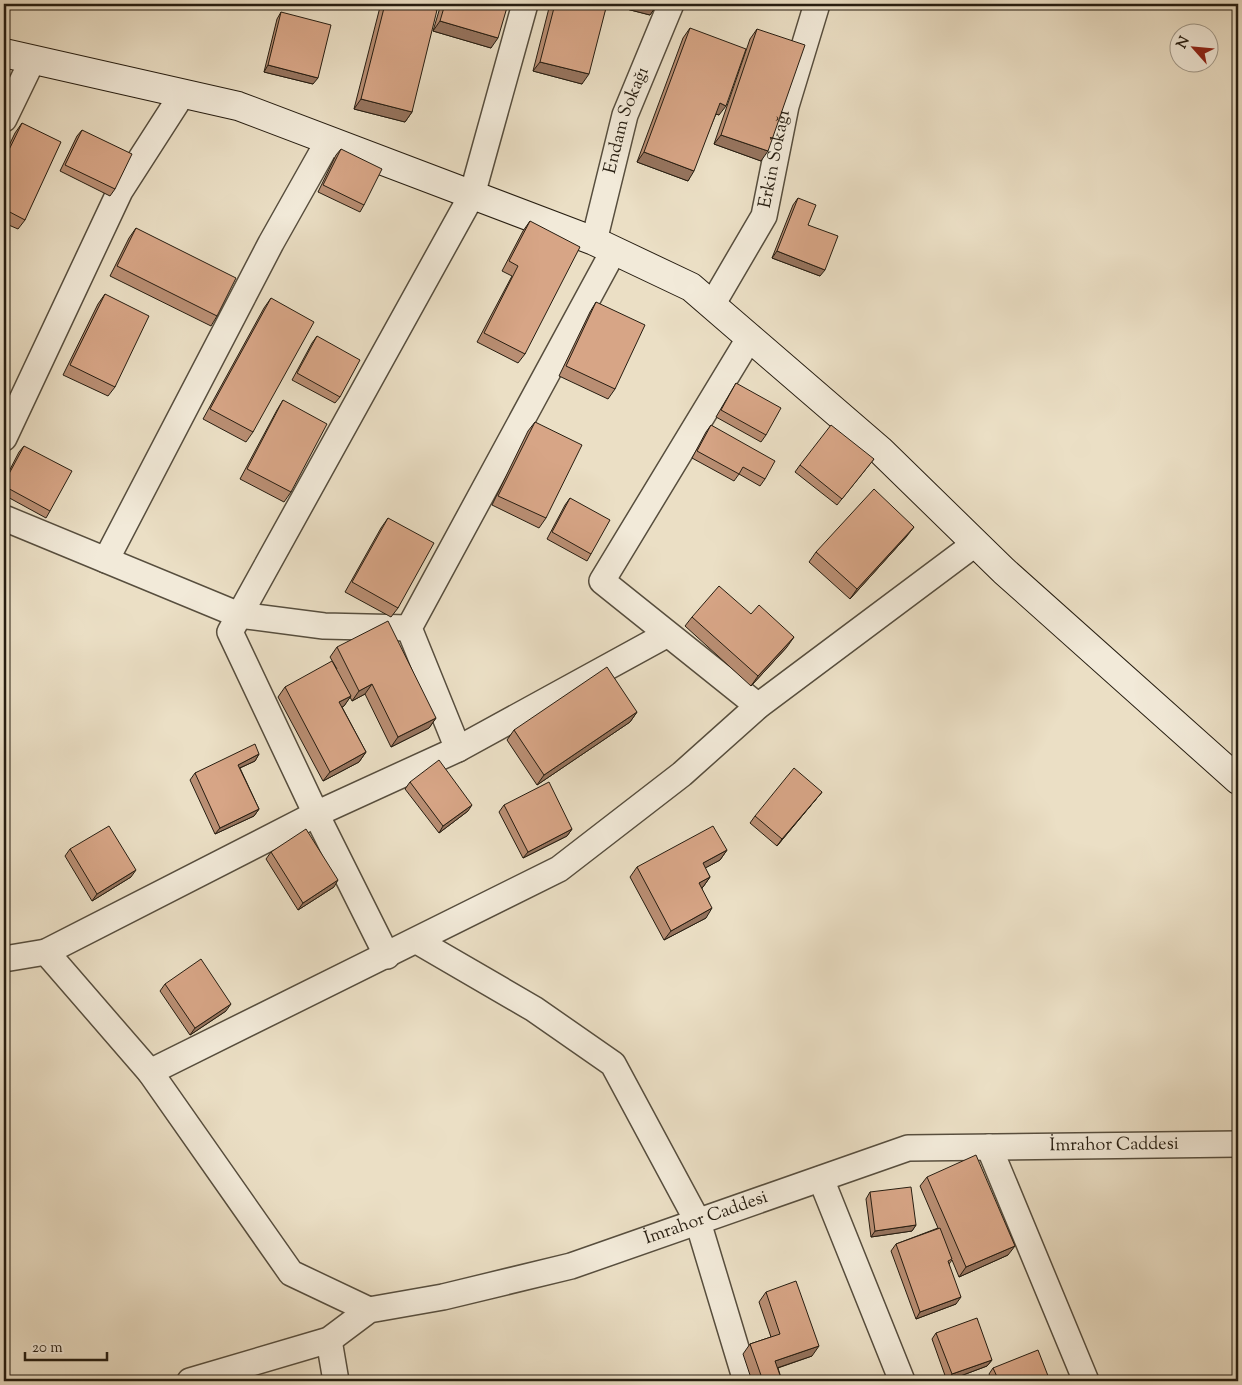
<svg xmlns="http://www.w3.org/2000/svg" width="1242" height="1385" font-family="'Sorts Mill Goudy',serif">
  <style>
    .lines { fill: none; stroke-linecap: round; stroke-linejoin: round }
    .street-casing { stroke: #574e3e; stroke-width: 28 }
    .secondary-casing { stroke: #261d11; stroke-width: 30 }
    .street { stroke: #f2ead9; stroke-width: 25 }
    .secondary { stroke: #f2ead9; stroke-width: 28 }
    .wall { fill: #b98e73; stroke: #261d11 }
    .shaded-wall { fill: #96745e; stroke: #261d11 }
    .building { fill: #d7a586; stroke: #261d11 }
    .labels { text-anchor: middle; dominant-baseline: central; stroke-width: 4.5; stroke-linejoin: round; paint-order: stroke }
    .street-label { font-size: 18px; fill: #261d11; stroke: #f2ead9 }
  </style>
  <rect width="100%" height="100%" fill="#ebdfc5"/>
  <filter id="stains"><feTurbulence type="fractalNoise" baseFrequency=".004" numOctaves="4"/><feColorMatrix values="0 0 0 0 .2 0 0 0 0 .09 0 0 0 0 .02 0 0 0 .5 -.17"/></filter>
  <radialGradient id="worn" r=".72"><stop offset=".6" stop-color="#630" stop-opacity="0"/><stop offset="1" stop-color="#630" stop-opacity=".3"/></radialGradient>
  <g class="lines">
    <!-- street casing -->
    <g class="street-casing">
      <g id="street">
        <polyline points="4,119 33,59"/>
        <path id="s1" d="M594 241 625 115 671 4"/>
        <path id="s2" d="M712 305 764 216 786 106 817 4"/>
        <polyline points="750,337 602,581 758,706"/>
        <polyline points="4,438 120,191 183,93"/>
        <polyline points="4,518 239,615 324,626 409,628"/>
        <polyline points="106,560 271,243 329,140"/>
        <polyline points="458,749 409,628 614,250"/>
        <polyline points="417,941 534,1009 613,1064 698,1222 746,1381"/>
        <polyline points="46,952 150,1072 291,1273 369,1310"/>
        <polyline points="387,956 316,814 230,632 472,195 525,4"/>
        <polyline points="4,959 46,952 316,814 458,749 666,635"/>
        <polyline points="150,1072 559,869 682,774 758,706 976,543"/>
        <polyline points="989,1147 1086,1381"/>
        <polyline points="821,1179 902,1381"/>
        <polyline points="329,1340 336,1381"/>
        <path id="s3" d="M190 1381 329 1340 369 1310 443 1297 571 1266 908 1148 1238 1144"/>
      </g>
    </g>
    <!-- secondary casing -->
    <g class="secondary-casing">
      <polyline id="secondary" points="4,53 238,106 594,241 691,287 880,450 1004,571 1238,780"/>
    </g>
    <!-- street -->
    <use href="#street" class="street"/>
    <!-- secondary -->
    <use href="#secondary" class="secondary"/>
  </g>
  <!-- wall -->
  <g class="wall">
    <polygon points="382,4 413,4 412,112 405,122 354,109 380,7"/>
    <polygon points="441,4 508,4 491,48 433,31"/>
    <polygon points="550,4 657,4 650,15 607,4 582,84 533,71"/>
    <polygon points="281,12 313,84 264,72 277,19"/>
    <polygon points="690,28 719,115 716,114 688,181 637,162 683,38"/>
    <polygon points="757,29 761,161 714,144 750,39"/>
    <polygon points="22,123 25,220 18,229 4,223 4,156 15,133"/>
    <polygon points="82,130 115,189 110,196 60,171 77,136"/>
    <polygon points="341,149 364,205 360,212 318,192 336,155"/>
    <polygon points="798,198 808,225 820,276 772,258 793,205"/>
    <polygon points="530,221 525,354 518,363 477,342 512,276 502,271 523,231"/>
    <polygon points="136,228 217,316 211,326 110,276 129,238"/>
    <polygon points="105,294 115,387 108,396 63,375 98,304"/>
    <polygon points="271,298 253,432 246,442 203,419 264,308"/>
    <polygon points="596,302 615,389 608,399 559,376 590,312"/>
    <polygon points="317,336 340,397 335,403 292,380 312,343"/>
    <polygon points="736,383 766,435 761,442 716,417"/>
    <polygon points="283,400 291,492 284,502 240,479 277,410"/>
    <polygon points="535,422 546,518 539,528 492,505 528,431"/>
    <polygon points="711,425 765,479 760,486 739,474 734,481 692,458 706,432"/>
    <polygon points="24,446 50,511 46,518 4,495 4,481 19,452"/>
    <polygon points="874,459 837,505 795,472 800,465"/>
    <polygon points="570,498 591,554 587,561 547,539 565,505"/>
    <polygon points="388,518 398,608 391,617 345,592 381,528"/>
    <polygon points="907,536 850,599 809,562 816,552"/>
    <polygon points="692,617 787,647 751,686 685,626"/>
    <polygon points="337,647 436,718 429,728 391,747 365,694 352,701 350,697 344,706 342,707 366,752 359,762 323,781 278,697 285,687 337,669 330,657"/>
    <polygon points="637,712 630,722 537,785 507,740 514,730"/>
    <polygon points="259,754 255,761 240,768 259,809 254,816 215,834 190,780 195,773"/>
    <polygon points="410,782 468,811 439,833 405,789"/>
    <polygon points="822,792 777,846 750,823 755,816"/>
    <polygon points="504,805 572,829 567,836 523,858 499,812"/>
    <polygon points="70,849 131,877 92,901 65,856"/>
    <polygon points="727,850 720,860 705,868 710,877 703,887 702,888 706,918 664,940 630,877 637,867"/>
    <polygon points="271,852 334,887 298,910 266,859"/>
    <polygon points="165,984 226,1011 190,1035 160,991"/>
    <polygon points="927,1177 1008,1255 959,1277 952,1260 949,1264 956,1304 916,1319 891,1251 896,1244 938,1228 920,1186"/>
    <polygon points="870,1192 916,1225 912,1231 871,1237 866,1199"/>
    <polygon points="766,1292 812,1356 778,1368 782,1381 752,1381 743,1354 750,1344 771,1337 759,1302"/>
    <polygon points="936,1333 992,1360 987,1366 947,1381 932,1339"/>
    <polygon points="993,1368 1050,1381 992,1381 989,1374"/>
  </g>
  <!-- shaded-wall -->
  <g class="shaded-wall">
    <polygon points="607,4 651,4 657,5 650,15"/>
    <polygon points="440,21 498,38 491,48 433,31"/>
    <polygon points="540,62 589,74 582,84 533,71"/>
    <polygon points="268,65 318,78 313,84 264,72"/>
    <polygon points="361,99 412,112 405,122 354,109"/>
    <polygon points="720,103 726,106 719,115 713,113"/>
    <polygon points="721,135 768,151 761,161 714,144"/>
    <polygon points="644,152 694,171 688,181 637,162"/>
    <polygon points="777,251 825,270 820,276 772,258"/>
    <polygon points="914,527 907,536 850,599 857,589"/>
    <polygon points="794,637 787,647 751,686 758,676"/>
    <polygon points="372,684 365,694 352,701 359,691"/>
    <polygon points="351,696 344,706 333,712 339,702"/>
    <polygon points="637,712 630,722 537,785 544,775"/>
    <polygon points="436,718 429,728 391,747 398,737"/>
    <polygon points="366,752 359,762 323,781 330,772"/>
    <polygon points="259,754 255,761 233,771 238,765"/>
    <polygon points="822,792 777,846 782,839"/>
    <polygon points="472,805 468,811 439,833 443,826"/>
    <polygon points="259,809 254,816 215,834 220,828"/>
    <polygon points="572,829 567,836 523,858 528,852"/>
    <polygon points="727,850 720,860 696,873 703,863"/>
    <polygon points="136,870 131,877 92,901 97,894"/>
    <polygon points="710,877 703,887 692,893 699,883"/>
    <polygon points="338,880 334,887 298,910 303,903"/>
    <polygon points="712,908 706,918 664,940 671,931"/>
    <polygon points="231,1004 226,1011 190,1035 195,1028"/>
    <polygon points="916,1225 912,1231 871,1237 875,1231"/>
    <polygon points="1015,1246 1008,1255 959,1277 966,1267"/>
    <polygon points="961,1297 956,1304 916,1319 920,1312"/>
    <polygon points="819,1346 812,1356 768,1371 775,1361"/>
    <polygon points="992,1360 987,1366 947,1381 952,1374"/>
  </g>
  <!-- building -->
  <g class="building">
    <polygon points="385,4 413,4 437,10 412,112 361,99"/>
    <polygon points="445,4 508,4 498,38 440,21"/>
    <polygon points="555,4 607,4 589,74 540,62"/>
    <polygon points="281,12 331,25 318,78 268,65"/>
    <polygon points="690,28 746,49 726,106 720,103 694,171 644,152"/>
    <polygon points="757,29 805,45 768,151 721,135"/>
    <polygon points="22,123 61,142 25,220 4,209 4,160"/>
    <polygon points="82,130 132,154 115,189 65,165"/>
    <polygon points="341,149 382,169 364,205 323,185"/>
    <polygon points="798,198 816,205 808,225 838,236 825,270 777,251"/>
    <polygon points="530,221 580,247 525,354 484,333 518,266 509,261"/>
    <polygon points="136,228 236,278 217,316 117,266"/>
    <polygon points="105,294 149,316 115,387 70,365"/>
    <polygon points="271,298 314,322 253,432 210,409"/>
    <polygon points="596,302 645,325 615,389 566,366"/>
    <polygon points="317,336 360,360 340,397 297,373"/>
    <polygon points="736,383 781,408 766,435 721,410"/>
    <polygon points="283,400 327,424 291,492 247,469"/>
    <polygon points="535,422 582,445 546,518 498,496"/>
    <polygon points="711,425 775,461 765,479 743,467 739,474 697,451"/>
    <polygon points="831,425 874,459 842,499 800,465"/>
    <polygon points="24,446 72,471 50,511 4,486 4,483"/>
    <polygon points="874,489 914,527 857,589 816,552"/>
    <polygon points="570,498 610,520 591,554 552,532"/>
    <polygon points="388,518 434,543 398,608 352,582"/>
    <polygon points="719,586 751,614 759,605 794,637 758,676 692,617"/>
    <polygon points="388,621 436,718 398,737 372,684 359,691 337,647"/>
    <polygon points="332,661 351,696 339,702 366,752 330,772 285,687"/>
    <polygon points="607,667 637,712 544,775 514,730"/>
    <polygon points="255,744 259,754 238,765 259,809 220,828 195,773"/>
    <polygon points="439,760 472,805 443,826 410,782"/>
    <polygon points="794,768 822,792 782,839 755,816"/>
    <polygon points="549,782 572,829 528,852 504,805"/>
    <polygon points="109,826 136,870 97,894 70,849"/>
    <polygon points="713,826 727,850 703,863 710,877 699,883 712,908 671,931 637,867"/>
    <polygon points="306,829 338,880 303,903 271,852"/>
    <polygon points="201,959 231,1004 195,1028 165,984"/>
    <polygon points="976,1155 1015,1246 966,1267 927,1177"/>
    <polygon points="911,1187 916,1225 875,1231 870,1192"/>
    <polygon points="940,1228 952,1259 948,1261 961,1297 920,1312 896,1244"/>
    <polygon points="796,1281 819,1346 775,1361 782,1381 763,1381 750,1344 780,1334 766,1292"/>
    <polygon points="977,1318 992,1360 952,1374 936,1333"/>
    <polygon points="1038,1350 1050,1381 999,1381 993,1368"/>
  </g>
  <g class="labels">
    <!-- street labels -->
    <g class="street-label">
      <text stroke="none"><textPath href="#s1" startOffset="125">Endam Sokağı</textPath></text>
      <text stroke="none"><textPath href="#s2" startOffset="161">Erkin Sokağı</textPath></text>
      <text stroke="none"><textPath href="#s3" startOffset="965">İmrahor Caddesi</textPath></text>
      <text stroke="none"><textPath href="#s3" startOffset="545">İmrahor Caddesi</textPath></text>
    </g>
  </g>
  <!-- margin -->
  <rect width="1242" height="1385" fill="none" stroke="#ebdfc5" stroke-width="20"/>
  <rect x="5" y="5" width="1232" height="1375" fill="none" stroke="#261d11" stroke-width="2.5"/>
  <rect x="10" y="10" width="1222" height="1365" fill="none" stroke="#261d11"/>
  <!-- north arrow -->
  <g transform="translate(1194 48) rotate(297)"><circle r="24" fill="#f2ead9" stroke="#a09889"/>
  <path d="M0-4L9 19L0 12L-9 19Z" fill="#8f2418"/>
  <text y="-8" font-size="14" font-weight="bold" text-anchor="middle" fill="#261d11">N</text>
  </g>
  <!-- scale -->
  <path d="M25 1352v8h82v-8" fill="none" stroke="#261d11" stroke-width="2.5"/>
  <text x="32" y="1352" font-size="15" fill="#261d11" stroke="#f2ead9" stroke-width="4" paint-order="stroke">20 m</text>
  <rect width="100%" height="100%" filter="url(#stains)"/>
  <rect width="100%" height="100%" fill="url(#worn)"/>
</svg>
